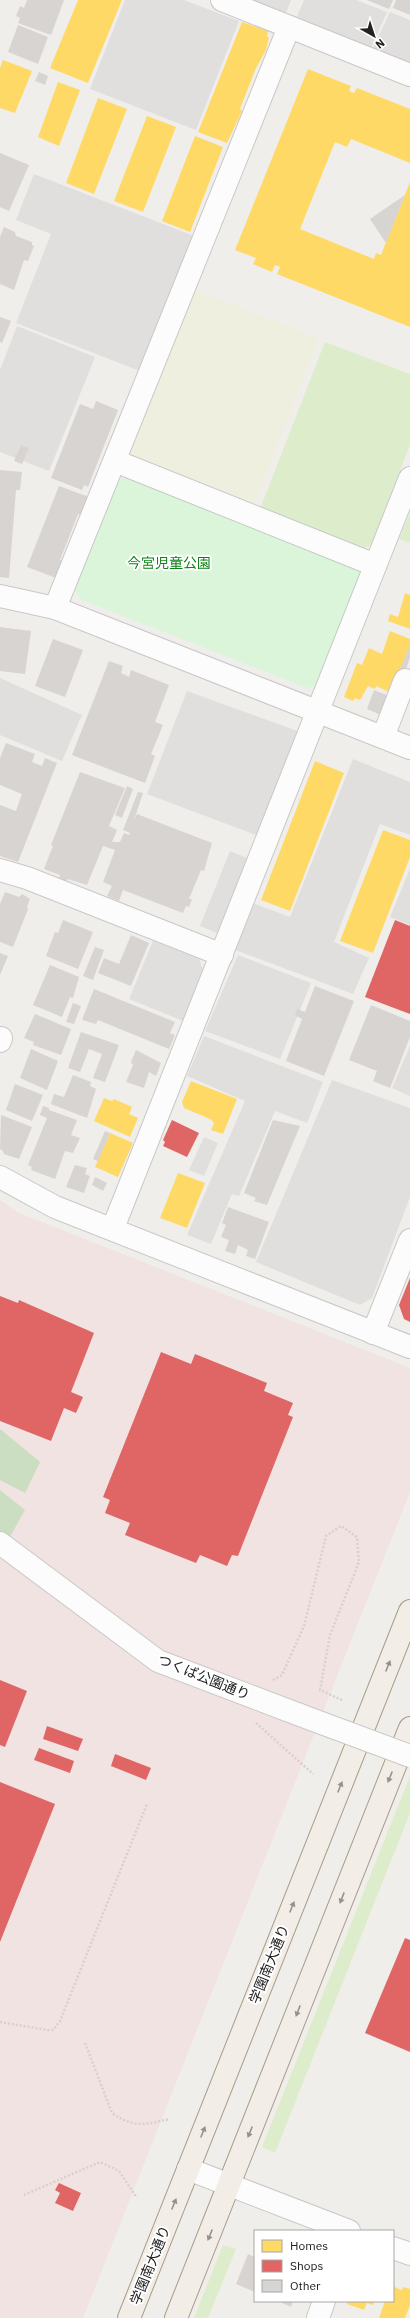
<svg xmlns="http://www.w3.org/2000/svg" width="410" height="2318" font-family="'IBM Plex Sans','Noto Sans JP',sans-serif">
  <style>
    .commercial { fill: #f1e3e1 }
    .farmland { fill: #efefdf }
    .grass { fill: #ddeccb }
    .forest { fill: #cbdec1 }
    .park { fill: #daf5da }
    .parking { fill: #e0dfde }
    .homes { fill: #ffd966 }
    .shops { fill: #e06666 }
    .building { fill: #d7d4d2 }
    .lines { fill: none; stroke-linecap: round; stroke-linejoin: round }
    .minor-casing { stroke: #c9c8c7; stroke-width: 24 }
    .major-casing { stroke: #a79c86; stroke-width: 24 }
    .path { stroke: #dccecd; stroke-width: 2.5; stroke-dasharray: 2 2; stroke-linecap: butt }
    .minor { stroke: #fdfcfc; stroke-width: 22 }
    .major { stroke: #f3ede7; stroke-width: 22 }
    .minor-bridge-casing { stroke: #c9c8c7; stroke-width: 24; stroke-linecap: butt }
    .minor-bridge { stroke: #fdfcfc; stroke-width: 22 }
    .oneway { fill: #95928e }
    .labels { text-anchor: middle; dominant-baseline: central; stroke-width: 4; stroke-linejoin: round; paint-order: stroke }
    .park-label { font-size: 14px; fill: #0c8416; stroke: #fff }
    .street-label { font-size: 14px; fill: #222; stroke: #fff }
  </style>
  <rect width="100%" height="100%" fill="#f0eeeb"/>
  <!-- commercial -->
  <polygon class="commercial" points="0,1200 17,1212 410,1368 410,1492 83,2318 0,2318"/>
  <!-- farmland -->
  <polygon class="farmland" points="195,290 319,338 255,504 130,456"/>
  <!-- grass -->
  <g class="grass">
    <polygon points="325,342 410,374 410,445 371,545 362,549 260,509"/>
    <polygon points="410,513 410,543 399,539"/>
    <polygon points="410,1776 410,1813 275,2153 262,2147"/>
    <polygon points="223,2245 236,2249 208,2318 194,2318"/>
  </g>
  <!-- forest -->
  <g class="forest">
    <polygon points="0,1429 40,1462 25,1493 0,1480"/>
    <polygon points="0,1490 25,1510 8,1540 0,1534"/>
  </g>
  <!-- park -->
  <polygon class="park" points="130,476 356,565 360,575 316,686 307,688 80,599 75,590 117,480"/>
  <!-- parking -->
  <g class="parking">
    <polygon points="125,0 184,0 239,21 196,130 90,89"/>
    <polygon points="253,0 291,0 286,13"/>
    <polygon points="304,0 356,0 387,12 370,50 296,19"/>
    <polygon points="390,12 410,20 410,64 373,48"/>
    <polygon points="34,174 194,236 140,371 16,323 51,234 16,220"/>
    <polygon points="17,326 95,357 49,471 0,452 0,370"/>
    <polygon points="0,678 82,715 62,761 0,735"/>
    <polygon points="187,691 300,732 259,836 147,794"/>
    <polygon points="353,759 410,782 410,835 380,824 334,942 369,958 353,994 235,950 253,903 290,917"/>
    <polygon points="230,851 247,858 217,933 200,926"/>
    <polygon points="410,869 410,925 390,917"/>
    <polygon points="153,941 199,959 203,970 183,1021 129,999"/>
    <polygon points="238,955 311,983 280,1059 205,1031"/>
    <polygon points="204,1036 323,1082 307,1123 275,1111 239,1196 232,1194 211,1244 187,1235 245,1101 187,1076"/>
    <polygon points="410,1046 410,1096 392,1088"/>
    <polygon points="332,1080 410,1108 410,1197 372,1298 360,1305 256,1262"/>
    <polygon points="204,1137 218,1143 204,1176 189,1170"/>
  </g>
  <!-- homes -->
  <g class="homes">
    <polygon points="78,0 122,0 88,83 50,68"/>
    <polygon points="242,22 268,31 267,36 269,38 266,50 256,68 240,109 242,111 227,143 198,132"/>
    <polygon points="3,60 32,71 15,113 0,108 0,68"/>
    <polygon points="308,69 351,86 349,91 354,93 357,88 410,109 410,163 351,139 347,147 335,142 300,229 374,259 376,253 381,255 410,182 410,327 277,274 280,267 275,265 272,272 253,264 256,258 235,250"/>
    <polygon points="58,82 80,90 59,146 38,137"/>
    <polygon points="98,98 127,109 94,194 66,183"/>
    <polygon points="147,116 176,127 143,212 114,201"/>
    <polygon points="195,136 223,147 190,232 162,221"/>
    <polygon points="405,593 410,595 410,629 388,621 390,614 398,617"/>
    <polygon points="390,631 410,639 410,645 391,693 376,686 375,689 368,686 360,700 355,698 353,701 344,697 357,663 362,665 369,648 382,654"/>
    <polygon points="315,761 344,773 290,911 261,900"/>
    <polygon points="383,830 410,840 410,857 373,953 340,941"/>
    <polygon points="191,1081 237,1099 223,1134 211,1130 214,1123 210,1119 184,1108 182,1102"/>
    <polygon points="104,1098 112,1101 114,1099 132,1107 129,1114 138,1118 130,1137 94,1121"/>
    <polygon points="110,1133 133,1143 118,1177 95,1167"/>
    <polygon points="178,1173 205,1183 187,1228 160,1218"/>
    <polygon points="393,2286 401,2290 404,2287 410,2289 410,2305 405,2318 379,2318 385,2301 393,2301"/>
    <polygon points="348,2301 374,2301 373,2305 367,2303 364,2310 347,2304"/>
  </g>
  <!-- shops -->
  <g class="shops">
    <polygon points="395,920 410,926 410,1014 365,997"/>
    <polygon points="172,1120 199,1133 187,1157 163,1146 165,1142 163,1140"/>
    <polygon points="410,1278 410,1322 404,1319 399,1305"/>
    <polygon points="0,1296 18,1303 19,1300 94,1333 71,1392 83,1397 76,1413 64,1408 51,1441 0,1421"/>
    <polygon points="161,1352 191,1364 195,1354 267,1383 264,1391 293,1403 288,1415 293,1417 238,1556 232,1555 227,1566 200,1555 196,1563 125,1535 130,1523 105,1513 110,1500 103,1497"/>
    <polygon points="0,1680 27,1691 5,1747 0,1745"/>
    <polygon points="47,1726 83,1739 78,1751 43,1739"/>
    <polygon points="39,1748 74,1761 70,1773 34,1760"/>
    <polygon points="115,1754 151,1768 146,1780 111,1766"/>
    <polygon points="0,1782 55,1804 0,1942"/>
    <polygon points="405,1938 410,1940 410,2052 365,2033"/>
    <polygon points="59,2183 81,2193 73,2211 55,2203 60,2193 55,2190"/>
  </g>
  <!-- building -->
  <g class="building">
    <polygon points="27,0 64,0 51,35 18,23 20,18 16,16 20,6 24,8"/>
    <polygon points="367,0 393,0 389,9"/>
    <polygon points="396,0 410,0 410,15 393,8"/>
    <polygon points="18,25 48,37 38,64 8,52"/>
    <polygon points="39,72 48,76 45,85 35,81"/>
    <polygon points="0,153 29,165 9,211 0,207"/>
    <polygon points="405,195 386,243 370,219"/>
    <polygon points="4,227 15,232 16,236 32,242 32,245 34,246 28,261 24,260 14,290 0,284 0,237"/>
    <polygon points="0,317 11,321 2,343 0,342"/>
    <polygon points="96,401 118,410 88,487 84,485 82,490 51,478 80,404 93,409"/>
    <polygon points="21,445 29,448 22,464 14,461"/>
    <polygon points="0,470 22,472 20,490 16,490 9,578 0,577"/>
    <polygon points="59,486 89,497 82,516 78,514 60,560 63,561 56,578 27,567"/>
    <polygon points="0,627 31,631 25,674 0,671"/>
    <polygon points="53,639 83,650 65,697 35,686"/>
    <polygon points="410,645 410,657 404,676 398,674"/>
    <polygon points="109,661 123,666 121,673 129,677 131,670 169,685 155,722 163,725 151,754 155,756 145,783 72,755"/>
    <polygon points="374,690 389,696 381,715 367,709"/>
    <polygon points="6,743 35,754 32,762 42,766 45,758 57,763 18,862 0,856 0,805 16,811 22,794 0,785 0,758"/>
    <polygon points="80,772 125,788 109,826 117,830 112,842 120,842 124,833 129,835 130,833 123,830 138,792 143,793 134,820 137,814 212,843 204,871 201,870 189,899 192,899 189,907 186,906 183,913 123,890 119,901 107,896 112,886 103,882 115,850 103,846 87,885 68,879 66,881 59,878 60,875 44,869 53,846 51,845"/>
    <polygon points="127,786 133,789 122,818 115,815"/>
    <polygon points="5,892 19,897 22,894 30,899 27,907 28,909 13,947 0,942 0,904"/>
    <polygon points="63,920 93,932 78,969 46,956 55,932 58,933"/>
    <polygon points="131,935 149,943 131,986 98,973 104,958 119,964"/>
    <polygon points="95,947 104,950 93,980 83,976"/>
    <polygon points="0,953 8,956 0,975"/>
    <polygon points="50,965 79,977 73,998 70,997 62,1017 33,1005"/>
    <polygon points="315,986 354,1001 324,1076 286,1061 302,1019 295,1015 297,1009 305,1012"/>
    <polygon points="94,989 175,1022 170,1033 175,1035 169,1049 98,1020 96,1024 82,1020"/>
    <polygon points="73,1003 81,1006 74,1024 66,1022"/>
    <polygon points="371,1005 410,1021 410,1037 390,1088 373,1081 377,1071 349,1060"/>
    <polygon points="35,1014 71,1029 61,1055 33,1045 34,1042 24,1038"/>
    <polygon points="81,1032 119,1045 105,1082 93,1078 102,1054 89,1049 80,1072 68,1068"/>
    <polygon points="31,1049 58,1061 47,1090 20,1078"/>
    <polygon points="136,1050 161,1063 156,1076 149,1072 144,1088 126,1082 133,1065 131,1062"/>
    <polygon points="73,1075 91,1082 90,1086 96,1089 87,1118 51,1104 54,1094 64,1097"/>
    <polygon points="15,1084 43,1095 32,1121 6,1110"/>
    <polygon points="43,1106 49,1108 49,1110 77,1120 71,1135 80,1138 73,1153 65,1151 55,1179 31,1170 32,1167 28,1165 47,1118 40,1115"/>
    <polygon points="1,1115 32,1127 19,1159 4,1154 3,1151 0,1149"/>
    <polygon points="273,1120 300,1126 267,1205 254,1201 256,1198 244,1193"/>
    <polygon points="105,1131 110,1133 98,1161 93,1159"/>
    <polygon points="75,1165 87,1168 85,1174 90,1176 84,1193 66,1187"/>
    <polygon points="95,1177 107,1183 103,1191 92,1185"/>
    <polygon points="228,1207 269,1222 255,1259 246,1256 248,1250 238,1245 235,1254 225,1251 229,1240 221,1237 226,1225 222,1223"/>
    <polygon points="248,2254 255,2257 255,2292 236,2284"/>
    <polygon points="278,2301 293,2301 291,2307"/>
  </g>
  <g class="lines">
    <!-- minor casing -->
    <g class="minor-casing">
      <g id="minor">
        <polyline points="222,0 410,75"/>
        <polyline points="115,461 375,565"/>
        <polyline points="0,596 55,608 410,748"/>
        <polyline points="55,608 289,27"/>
        <polyline points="383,737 405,680"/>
        <polyline points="0,870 27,878 222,955"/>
        <polyline points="0,1041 1,1038"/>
        <polyline points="0,1177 55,1207 410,1347"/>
        <polyline points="113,1228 410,478"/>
        <polyline points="373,1333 410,1240"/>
        <polyline points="0,1543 158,1661 300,1715"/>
        <polyline points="188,2169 349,2231"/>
        <polyline points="393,2248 410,2254"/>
        <polyline points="318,2318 324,2301"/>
      </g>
    </g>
    <!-- major casing -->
    <g class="major-casing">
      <g id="major">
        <polyline points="129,2318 410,1611"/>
        <polyline points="176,2318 410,1728"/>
      </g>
    </g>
    <!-- path -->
    <g class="path">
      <polyline points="273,1680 282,1675 304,1626 326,1536 341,1526 357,1537 359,1562 330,1635 320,1690 342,1700"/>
      <polyline points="256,1723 313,1774"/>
      <polyline points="0,2022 48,2030 53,2030 60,2021 147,1804"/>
      <path d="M85 2043 112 2113C135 2129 145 2124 170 2119"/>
      <polyline points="24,2195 100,2162 119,2171 137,2198"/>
    </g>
    <!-- minor -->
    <use href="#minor" class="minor"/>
    <!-- major -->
    <use href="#major" class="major"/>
    <!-- minor-bridge casing -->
    <g class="minor-bridge-casing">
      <polyline id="minor-bridge" points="300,1715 410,1756"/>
    </g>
    <!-- minor-bridge -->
    <use href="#minor-bridge" class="minor-bridge"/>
  </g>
  <!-- one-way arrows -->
  <defs><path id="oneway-solid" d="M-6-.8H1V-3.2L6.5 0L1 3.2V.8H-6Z"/></defs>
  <g class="oneway">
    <use href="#oneway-solid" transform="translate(388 1666) rotate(-68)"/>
    <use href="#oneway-solid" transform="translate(390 1777) rotate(112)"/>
    <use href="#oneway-solid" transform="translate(340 1787) rotate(-68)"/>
    <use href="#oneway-solid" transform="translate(342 1898) rotate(111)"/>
    <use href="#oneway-solid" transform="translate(292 1907) rotate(-68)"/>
    <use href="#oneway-solid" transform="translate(298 2011) rotate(111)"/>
    <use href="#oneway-solid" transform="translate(203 2132) rotate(-68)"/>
    <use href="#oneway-solid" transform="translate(250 2132) rotate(112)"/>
    <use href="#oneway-solid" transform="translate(174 2204) rotate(-68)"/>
    <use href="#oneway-solid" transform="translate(210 2235) rotate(112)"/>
  </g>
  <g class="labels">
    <!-- park labels -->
    <g class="park-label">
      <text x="169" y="563">今宮児童公園</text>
    </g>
    <!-- street labels -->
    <g class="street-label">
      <text transform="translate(204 1677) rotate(22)">つくば公園通り</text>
      <text transform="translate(269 1964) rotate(-68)">学園南大通り</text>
      <text transform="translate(150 2265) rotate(-68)">学園南大通り</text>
    </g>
  </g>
  <!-- legend -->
  <rect x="254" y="2230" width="140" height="72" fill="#ffffff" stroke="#a7a7a7"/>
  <rect x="262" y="2240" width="20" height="12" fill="#ffd966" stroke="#a7a7a7"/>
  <text x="290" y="2250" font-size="12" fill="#222222">Homes</text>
  <rect x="262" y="2260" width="20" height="12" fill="#e06666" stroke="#a7a7a7"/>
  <text x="290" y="2270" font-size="12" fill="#222222">Shops</text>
  <rect x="262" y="2280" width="20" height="12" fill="#d7d4d2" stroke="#a7a7a7"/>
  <text x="290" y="2290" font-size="12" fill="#222222">Other</text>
  <!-- north arrow -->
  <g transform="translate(374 36) rotate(141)" stroke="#ffffff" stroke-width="3" paint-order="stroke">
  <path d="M0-3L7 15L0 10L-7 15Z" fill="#222222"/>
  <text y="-6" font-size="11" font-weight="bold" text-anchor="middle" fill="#222222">N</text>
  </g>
</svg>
